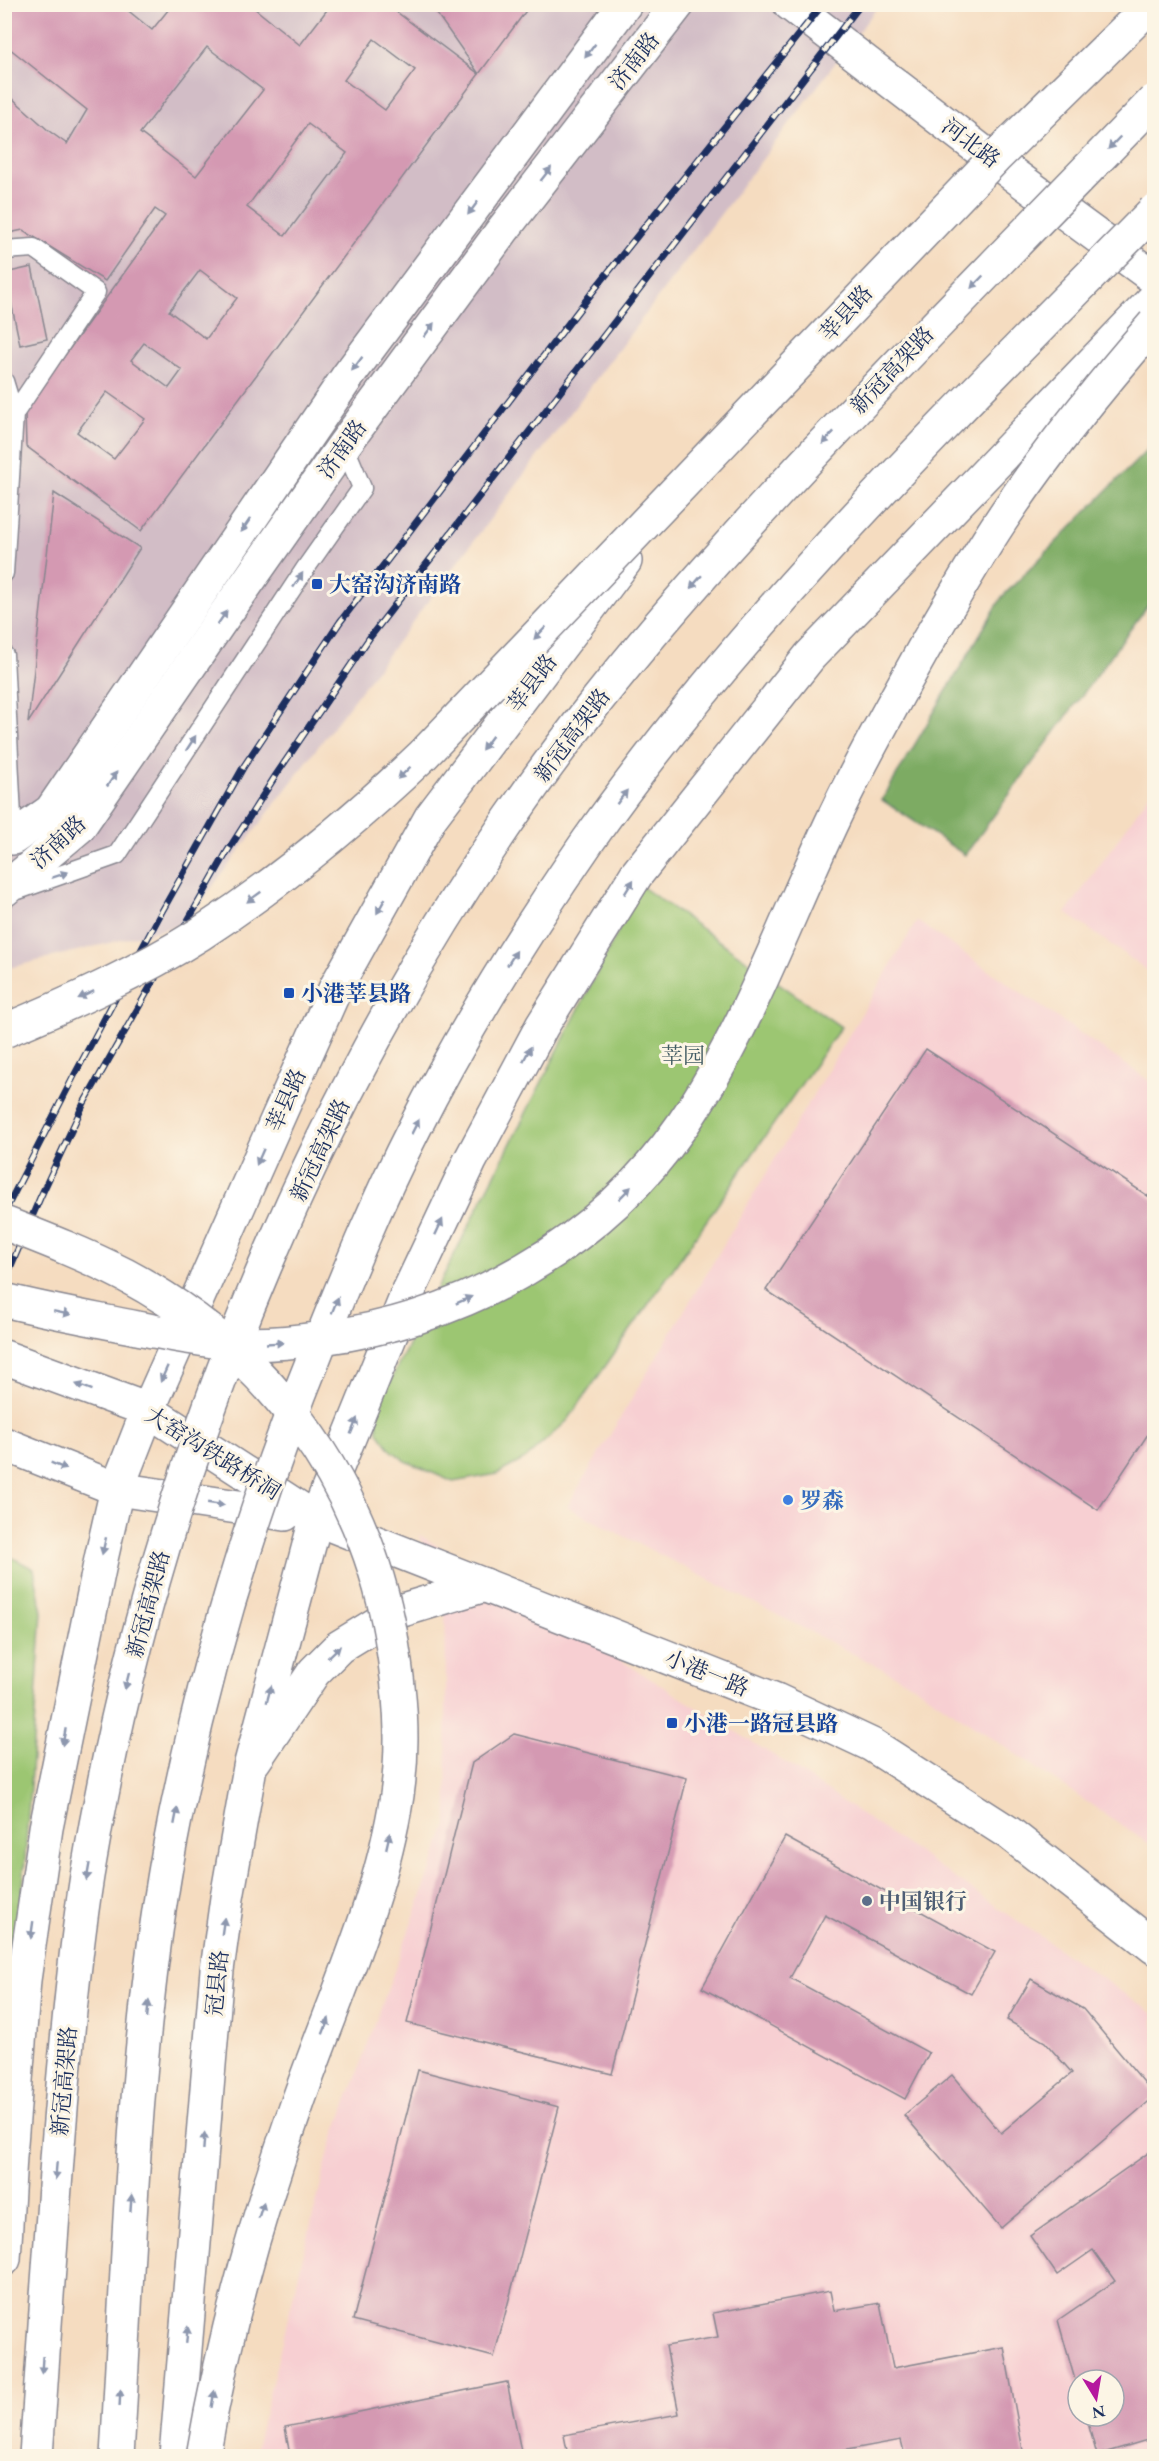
<svg xmlns="http://www.w3.org/2000/svg" width="1159" height="2461" font-family="'EB Garamond','Noto Serif SC',serif">
  <style>
    .built { fill: #f7cfd2; fill-rule: evenodd }
    .industrial { fill: #d2bdc6 }
    .green { fill: #9cc672; stroke: #5c7a68; stroke-width: 1.5 }
    .forest { fill: #7dab64; stroke: #4c6d61; stroke-width: 1.5 }
    .building { fill: #d499b2; fill-rule: evenodd }
    .lines { fill: none; stroke-linecap: round; stroke-linejoin: round }
    .service-casing { stroke: #88868f; stroke-width: 21 }
    .minor-casing { stroke: #88868f; stroke-width: 36 }
    .tertiary-casing { stroke: #88868f; stroke-width: 36 }
    .secondary-casing { stroke: #88868f; stroke-width: 36 }
    .service { stroke: #fff; stroke-width: 18 }
    .minor { stroke: #fff; stroke-width: 33 }
    .tertiary { stroke: #fff; stroke-width: 33 }
    .secondary { stroke: #fff; stroke-width: 33 }
    .rail-casing { stroke: #1b2f5e; stroke-width: 7 }
    .rail { stroke: #fcf5e5; stroke-width: 4.5; stroke-dasharray: 14; stroke-linecap: butt }
    .trunk-bridge-casing { stroke: #88868f; stroke-width: 36; stroke-linecap: butt }
    .trunk-bridge { stroke: #fff; stroke-width: 33 }
    .oneway { fill: #8d97ae }
    .transit-dot { fill: #1a4fb4; stroke: #fcf5e5; stroke-width: 2 }
    .shop-dot { fill: #3f7fe0; stroke: #fcf5e5; stroke-width: 2 }
    .service-dot { fill: #5c6f8a; stroke: #fcf5e5; stroke-width: 2 }
    .labels { text-anchor: middle; dominant-baseline: central; stroke-width: 6; stroke-linejoin: round; paint-order: stroke }
    .street-label { font-size: 22px; fill: #1b2f5e; stroke: #fcf5e5 }
    .transit-label { font-size: 22px; font-weight: bold; fill: #164399; stroke: #fcf5e5; text-anchor: start }
    .park-label { font-size: 22px; fill: #425c64; stroke: #fcf5e5 }
    .shop-label { font-size: 22px; font-weight: bold; fill: #366cbe; stroke: #fcf5e5; text-anchor: start }
    .service-label { font-size: 22px; font-weight: bold; fill: #4e5e75; stroke: #fcf5e5; text-anchor: start }
  </style>
  <rect width="100%" height="100%" fill="#fcf5e5"/>
  <filter id="ink" filterUnits="userSpaceOnUse"><feTurbulence type="fractalNoise" baseFrequency=".0167" numOctaves="2"/><feDisplacementMap in="SourceGraphic" scale="12" xChannelSelector="R" yChannelSelector="G"/><feConvolveMatrix kernelMatrix="1 2 1 2 8 2 1 2 1" color-interpolation-filters="sRGB"/></filter>
  <filter id="wash" filterUnits="userSpaceOnUse"><feTurbulence type="fractalNoise" baseFrequency=".008" numOctaves="4" result="noise"/><feDisplacementMap in="SourceGraphic" scale="24" xChannelSelector="R" yChannelSelector="G"/><feGaussianBlur stdDeviation="1.35" result="paint"/><feColorMatrix in="noise" values="0 0 0 0 0 0 0 0 0 0 0 0 0 0 0 0 0 1.4 0 .05"/><feComposite in="paint" operator="in"/></filter>
  <g filter="url(#wash)">
    <rect width="100%" height="100%" fill="#f5dcc0"/>
    <!-- built -->
    <g class="built">
      <polygon points="1154,788 1154,975 1066,913"/>
      <polygon points="917,921 1154,1084 1154,1847 910,1683 567,1507"/>
      <path d="M418 1534 789 1765 1154 2014V2456H254L329 2151 447 1825 445 1578ZM1078 2380H1114V2416H1078Z"/>
    </g>
    <!-- industrial -->
    <polygon class="industrial" points="4,5 879,5 184,924 5,969"/>
    <!-- green -->
    <g class="green">
      <polygon points="641,886 841,1027 568,1420 525,1459 497,1474 453,1482 406,1461 391,1450 378,1432 376,1409"/>
      <polygon points="4,1558 13,1558 34,1569 42,1612 5,2150"/>
    </g>
    <!-- forest -->
    <polygon class="forest" points="1154,443 1154,597 965,855 882,800 1002,597"/>
    <g id="blocks">
      <!-- building -->
      <g class="building">
        <path d="M4 4H120L152 30 173 4H249L300 45 330 6 328 4H386L479 74 141 531 26 446 25 411 165 216 155 209 105 281 23 230 4 234V91L49 131 67 144 87 110 4 44ZM374 39 415 70 385 110 344 80ZM207 47 263 90 196 176 140 133ZM308 124 347 153 285 236 247 207ZM200 270 237 298 206 339 169 311ZM144 343 182 370 169 388 131 360ZM107 392 145 419 114 459 77 432Z"/>
        <polygon points="430,4 531,4 479,74"/>
        <polygon points="32,267 47,339 20,345 5,273"/>
        <polygon points="54,493 140,548 28,723"/>
        <polygon points="926,1049 1154,1200 1154,1425 1098,1510 766,1290"/>
        <polygon points="514,1734 687,1778 612,2074 407,2023 472,1763"/>
        <polygon points="785,1837 995,1952 971,1994 825,1915 790,1978 929,2053 905,2099 702,1988"/>
        <polygon points="1031,1979 1083,2009 1154,2094 1154,2097 1001,2228 904,2115 952,2075 1001,2133 1072,2073 1045,2042 1007,2020"/>
        <polygon points="418,2070 559,2107 494,2357 353,2320"/>
        <polygon points="1154,2149 1154,2438 1097,2455 1086,2416 1114,2416 1114,2380 1078,2380 1077,2387 1058,2320 1115,2281 1093,2250 1057,2275 1030,2236"/>
        <polygon points="830,2291 834,2311 880,2303 893,2368 1004,2347 1024,2456 905,2456 901,2440 814,2456 568,2456 564,2435 679,2414 666,2346 718,2337 713,2313"/>
        <polygon points="507,2382 522,2456 290,2456 285,2427"/>
      </g>
    </g>
  </g>
  <g filter="url(#ink)">
    <use href="#blocks" fill-opacity="0" stroke="#88868f" stroke-width="1.5"/>
    <g class="lines">
      <!-- service casing -->
      <g class="service-casing">
        <g id="service">
          <polyline points="4,250 34,248 96,292 14,414"/>
          <polyline points="4,381 14,414 4,573"/>
          <polyline points="4,655 13,838 10,841"/>
          <polyline points="18,890 117,855 305,569 362,488 344,445"/>
        </g>
      </g>
      <!-- minor casing -->
      <g class="minor-casing">
        <g id="minor">
          <polyline points="790,4 988,156 1154,278"/>
          <polyline points="316,1519 776,1700 872,1745 1009,1833 1154,1947"/>
          <polyline points="254,1761 314,1672 339,1647 396,1612 485,1585"/>
        </g>
      </g>
      <!-- tertiary casing -->
      <g class="tertiary-casing">
        <g id="tertiary">
          <polyline points="13,838 51,811 348,376 625,4"/>
          <polyline points="4,890 79,827 219,623 344,445 502,231 678,4"/>
        </g>
      </g>
      <!-- secondary casing -->
      <g class="secondary-casing">
        <g id="secondary">
          <polyline points="4,1357 148,1410 316,1519"/>
          <polyline points="4,1444 117,1489 285,1514"/>
          <polyline points="4,2259 10,2156 24,1980 46,1828 101,1559 117,1489 148,1410 336,987 431,817 625,561"/>
          <polyline points="176,2456 217,1970 227,1898 250,1767 316,1519 407,1295 470,1161 542,1026 636,875 810,656 1154,299"/>
        </g>
      </g>
      <!-- service -->
      <use href="#service" class="service"/>
      <!-- minor -->
      <use href="#minor" class="minor"/>
      <!-- tertiary -->
      <use href="#tertiary" class="tertiary"/>
      <!-- secondary -->
      <use href="#secondary" class="secondary"/>
      <!-- rail casing -->
      <g class="rail-casing">
        <g id="rail">
          <polyline points="4,1213 75,1074 161,913 244,766 340,622 594,290 823,4"/>
          <polyline points="4,1282 40,1198 84,1103 227,852 276,775 370,637 861,4"/>
        </g>
      </g>
      <!-- rail -->
      <use href="#rail" class="rail"/>
      <!-- trunk-bridge casing -->
      <g class="trunk-bridge-casing">
        <g id="trunk-bridge">
          <path d="M4 1031C71 1003 138 973 200 934 280 882 354 821 423 755L995 158 1152 4"/>
          <path d="M4 1223C45 1239 86 1255 125 1275 266 1350 363 1478 391 1636 400 1690 405 1741 397 1795 381 1901 334 1999 299 2099 257 2216 224 2334 203 2456"/>
          <path d="M4 1300C48 1311 93 1319 137 1328 165 1333 193 1339 221 1342 254 1346 289 1343 322 1338 465 1319 601 1244 683 1124 750 1026 788 911 840 805 867 749 898 695 928 641 954 597 979 552 1008 510 1052 445 1102 384 1154 324"/>
          <path d="M36 2456C43 2353 50 2249 58 2146 65 2056 73 1965 87 1876 155 1464 328 1048 584 717 662 617 747 524 834 432 940 320 1047 211 1154 101"/>
          <path d="M117 2456C129 2256 133 2053 168 1855 200 1682 251 1513 317 1350 347 1275 378 1199 415 1127 465 1028 525 932 588 841 751 610 957 412 1154 211"/>
        </g>
      </g>
      <!-- trunk-bridge -->
      <use href="#trunk-bridge" class="trunk-bridge"/>
    </g>
    <!-- one-way arrows -->
    <defs><path id="oneway-solid" d="M-6-.8H1V-3.2L6.5 0L1 3.2V.8H-6Z" transform="scale(1.5)"/></defs>
    <g class="oneway">
      <use href="#oneway-solid" transform="translate(590 51) rotate(127)"/>
      <use href="#oneway-solid" transform="translate(1114 143) rotate(134)"/>
      <use href="#oneway-solid" transform="translate(546 174) rotate(-52)"/>
      <use href="#oneway-solid" transform="translate(473 208) rotate(127)"/>
      <use href="#oneway-solid" transform="translate(977 282) rotate(134)"/>
      <use href="#oneway-solid" transform="translate(429 330) rotate(-54)"/>
      <use href="#oneway-solid" transform="translate(357 364) rotate(127)"/>
      <use href="#oneway-solid" transform="translate(828 438) rotate(133)"/>
      <use href="#oneway-solid" transform="translate(246 525) rotate(124)"/>
      <use href="#oneway-solid" transform="translate(298 580) rotate(-57)"/>
      <use href="#oneway-solid" transform="translate(696 582) rotate(131)"/>
      <use href="#oneway-solid" transform="translate(222 618) rotate(-55)"/>
      <use href="#oneway-solid" transform="translate(540 633) rotate(134)"/>
      <use href="#oneway-solid" transform="translate(191 743) rotate(-57)"/>
      <use href="#oneway-solid" transform="translate(487 743) rotate(127)"/>
      <use href="#oneway-solid" transform="translate(404 773) rotate(136)"/>
      <use href="#oneway-solid" transform="translate(112 779) rotate(-56)"/>
      <use href="#oneway-solid" transform="translate(622 797) rotate(-53)"/>
      <use href="#oneway-solid" transform="translate(60 875) rotate(-19)"/>
      <use href="#oneway-solid" transform="translate(629 887) rotate(-58)"/>
      <use href="#oneway-solid" transform="translate(254 897) rotate(144)"/>
      <use href="#oneway-solid" transform="translate(381 906) rotate(119)"/>
      <use href="#oneway-solid" transform="translate(512 958) rotate(-58)"/>
      <use href="#oneway-solid" transform="translate(86 995) rotate(155)"/>
      <use href="#oneway-solid" transform="translate(527 1054) rotate(-62)"/>
      <use href="#oneway-solid" transform="translate(415 1127) rotate(-63)"/>
      <use href="#oneway-solid" transform="translate(260 1157) rotate(114)"/>
      <use href="#oneway-solid" transform="translate(625 1193) rotate(-45)"/>
      <use href="#oneway-solid" transform="translate(439 1227) rotate(-65)"/>
      <use href="#oneway-solid" transform="translate(464 1300) rotate(-24)"/>
      <use href="#oneway-solid" transform="translate(335 1305) rotate(-68)"/>
      <use href="#oneway-solid" transform="translate(62 1313) rotate(12)"/>
      <use href="#oneway-solid" transform="translate(275 1343) rotate(-3)"/>
      <use href="#oneway-solid" transform="translate(164 1374) rotate(114)"/>
      <use href="#oneway-solid" transform="translate(84 1387) rotate(-160)"/>
      <use href="#oneway-solid" transform="translate(354 1426) rotate(-68)"/>
      <use href="#oneway-solid" transform="translate(59 1466) rotate(22)"/>
      <use href="#oneway-solid" transform="translate(216 1504) rotate(8)"/>
      <use href="#oneway-solid" transform="translate(104 1546) rotate(103)"/>
      <use href="#oneway-solid" transform="translate(334 1652) rotate(-43)"/>
      <use href="#oneway-solid" transform="translate(127 1681) rotate(104)"/>
      <use href="#oneway-solid" transform="translate(269 1694) rotate(-75)"/>
      <use href="#oneway-solid" transform="translate(64 1737) rotate(101)"/>
      <use href="#oneway-solid" transform="translate(176 1816) rotate(-79)"/>
      <use href="#oneway-solid" transform="translate(388 1841) rotate(-77)"/>
      <use href="#oneway-solid" transform="translate(88 1872) rotate(100)"/>
      <use href="#oneway-solid" transform="translate(223 1926) rotate(-82)"/>
      <use href="#oneway-solid" transform="translate(32 1930) rotate(98)"/>
      <use href="#oneway-solid" transform="translate(148 2009) rotate(-84)"/>
      <use href="#oneway-solid" transform="translate(326 2026) rotate(-69)"/>
      <use href="#oneway-solid" transform="translate(204 2141) rotate(-86)"/>
      <use href="#oneway-solid" transform="translate(56 2171) rotate(95)"/>
      <use href="#oneway-solid" transform="translate(131 2203) rotate(-86)"/>
      <use href="#oneway-solid" transform="translate(261 2210) rotate(-72)"/>
      <use href="#oneway-solid" transform="translate(187 2335) rotate(-85)"/>
      <use href="#oneway-solid" transform="translate(42 2365) rotate(94)"/>
      <use href="#oneway-solid" transform="translate(120 2398) rotate(-87)"/>
      <use href="#oneway-solid" transform="translate(213 2399) rotate(-80)"/>
    </g>
  </g>
  <!-- markers -->
  <g class="transit-dot">
    <rect x="311" y="578" width="12" height="12" rx="3"/>
    <rect x="283" y="987" width="12" height="12" rx="3"/>
    <rect x="666" y="1717" width="12" height="12" rx="3"/>
  </g>
  <circle class="shop-dot" cx="788" cy="1500" r="6"/>
  <circle class="service-dot" cx="867" cy="1901" r="6"/>
  <g class="labels">
    <!-- street labels -->
    <g class="street-label">
      <text transform="translate(634 61) rotate(-52)">济南路</text>
      <text transform="translate(971 143) rotate(37)">河北路</text>
      <text transform="translate(846 313) rotate(-48)">莘县路</text>
      <text transform="translate(892 370) rotate(-47)">新冠高架路</text>
      <text transform="translate(342 449) rotate(-54)">济南路</text>
      <text transform="translate(532 683) rotate(-53)">莘县路</text>
      <text transform="translate(572 735) rotate(-53)">新冠高架路</text>
      <text transform="translate(58 842) rotate(-43)">济南路</text>
      <text transform="translate(286 1100) rotate(-66)">莘县路</text>
      <text transform="translate(320 1150) rotate(-65)">新冠高架路</text>
      <text transform="translate(213 1453) rotate(32)">大窑沟铁路桥洞</text>
      <text transform="translate(148 1604) rotate(-75)">新冠高架路</text>
      <text transform="translate(707 1673) rotate(22)">小港一路</text>
      <text transform="translate(217 1983) rotate(-84)">冠县路</text>
      <text transform="translate(64 2081) rotate(-85)">新冠高架路</text>
    </g>
    <!-- transit labels -->
    <g class="transit-label">
      <text x="329" y="584">大窑沟济南路</text>
      <text x="301" y="993">小港莘县路</text>
      <text x="684" y="1723">小港一路冠县路</text>
    </g>
    <!-- park labels -->
    <g class="park-label">
      <text x="683" y="1055">莘园</text>
    </g>
    <!-- shop labels -->
    <g class="shop-label">
      <text x="800" y="1500">罗森</text>
    </g>
    <!-- service labels -->
    <g class="service-label">
      <text x="879" y="1901">中国银行</text>
    </g>
  </g>
  <!-- margin -->
  <rect width="1159" height="2461" fill="none" stroke="#fcf5e5" stroke-width="24"/>
  <!-- north arrow -->
  <g transform="translate(1096 2398) rotate(169)"><circle r="28" fill="#fcf5e5" stroke="#a2a6af" stroke-width="1.5"/>
  <path d="M0-4.5L10 22L0 15L-10 22Z" fill="#b5179e"/>
  <text y="-9" font-size="16" font-weight="bold" text-anchor="middle" fill="#1b2f5e">N</text>
  </g>
</svg>
